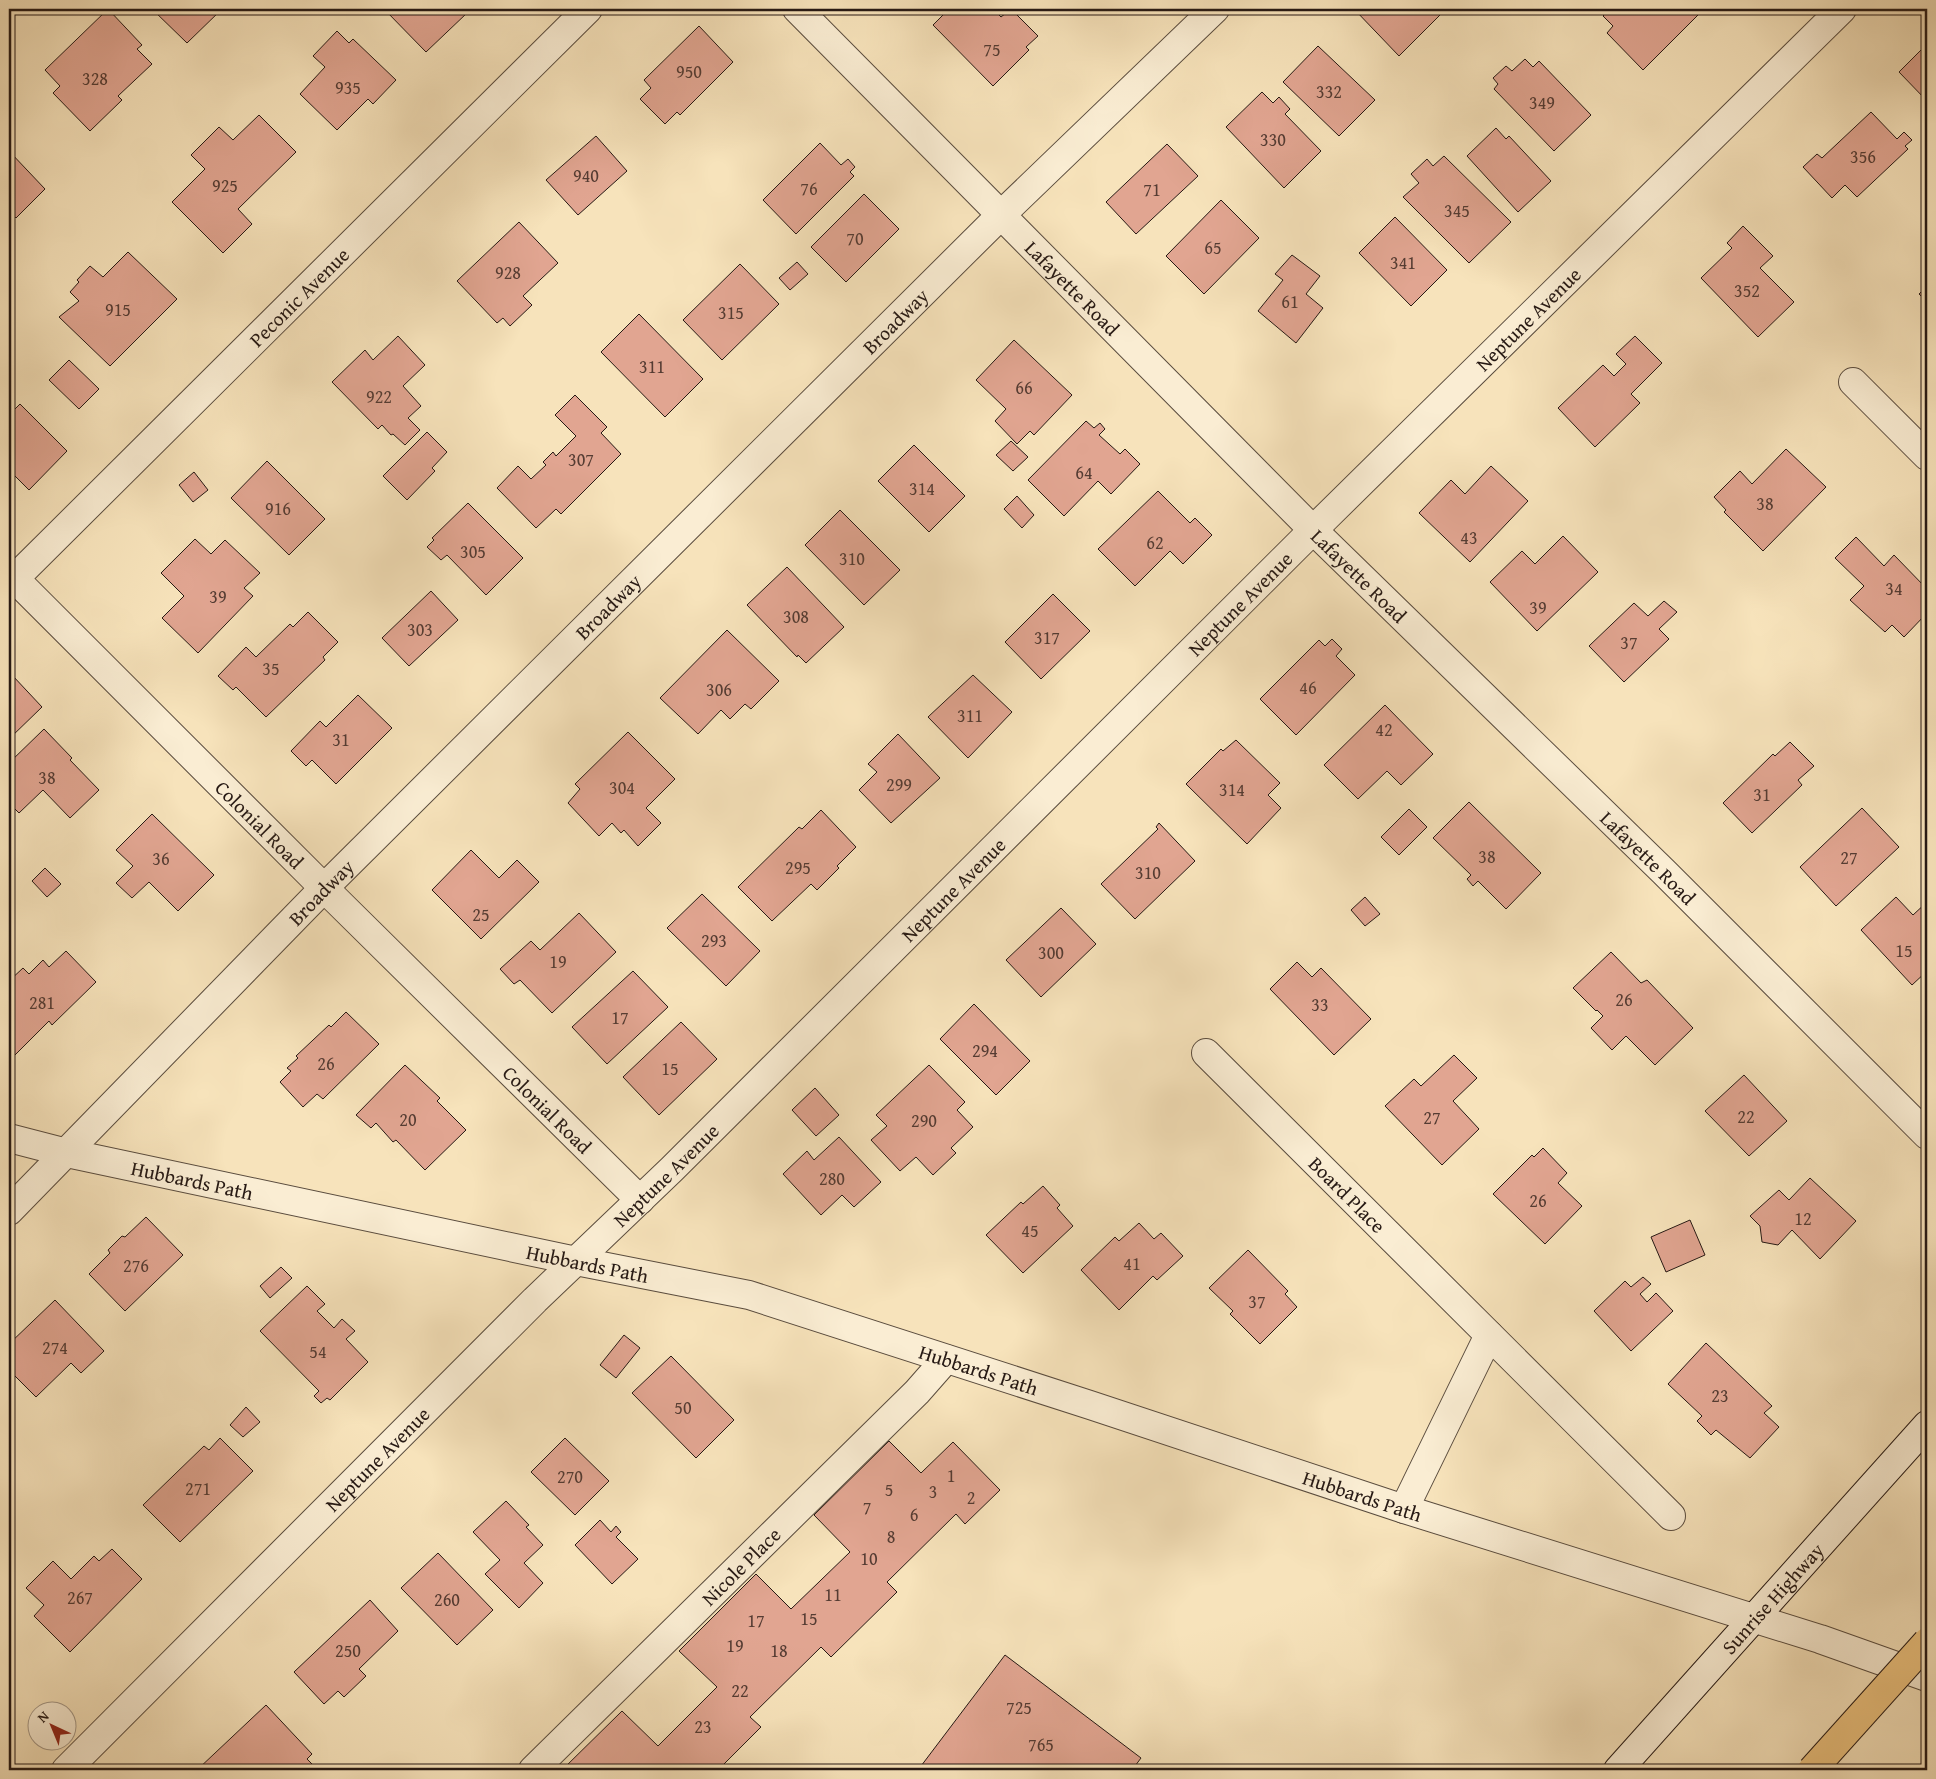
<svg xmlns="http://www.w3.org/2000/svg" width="1936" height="1779" font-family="'Gentium Book Plus',serif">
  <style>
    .building { fill: #e1a591; stroke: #261914 }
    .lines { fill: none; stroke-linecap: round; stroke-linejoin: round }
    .minor-casing { stroke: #5a4c3e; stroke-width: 30 }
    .tertiary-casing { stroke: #5a4c3e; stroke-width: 30 }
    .secondary-casing { stroke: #261914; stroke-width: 30 }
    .minor { stroke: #faedd3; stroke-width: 28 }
    .tertiary { stroke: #faedd3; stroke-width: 28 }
    .secondary { stroke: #faedd3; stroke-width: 28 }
    .motorway-bridge-casing { stroke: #261914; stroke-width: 30; stroke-linecap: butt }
    .motorway-bridge { stroke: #ecc27e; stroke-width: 28 }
    .labels { text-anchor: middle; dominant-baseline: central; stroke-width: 4; stroke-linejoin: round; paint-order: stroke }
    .number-label { font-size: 18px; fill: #553c33 }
    .street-label { font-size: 20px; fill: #261914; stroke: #faedd3 }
  </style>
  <rect width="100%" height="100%" fill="#f7e3bb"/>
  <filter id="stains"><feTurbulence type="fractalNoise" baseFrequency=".004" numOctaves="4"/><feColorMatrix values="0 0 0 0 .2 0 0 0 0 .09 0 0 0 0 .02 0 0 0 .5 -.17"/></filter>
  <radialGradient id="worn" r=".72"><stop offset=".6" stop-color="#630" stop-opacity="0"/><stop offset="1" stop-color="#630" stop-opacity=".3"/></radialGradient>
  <!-- building -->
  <g class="building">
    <polygon points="108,9 142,45 137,49 152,64 118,96 122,100 90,131 53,93 60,86 45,70"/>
    <polygon points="152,9 222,9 187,43"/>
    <polygon points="384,9 462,9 467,13 426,52"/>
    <polygon points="949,9 993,9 1001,17 1011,9 1038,36 1026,47 1029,50 993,86 933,25"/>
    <polygon points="1354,9 1446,9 1399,56"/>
    <polygon points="1610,9 1694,9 1699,14 1643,70 1607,33 1613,26 1603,16"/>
    <polygon points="699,26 733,62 680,115 677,112 665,124 640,99 651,88 644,80"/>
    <polygon points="337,31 349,43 353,39 396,80 373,104 368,99 337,130 300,94 325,67 313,56"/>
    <polygon points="1927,44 1927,101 1899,72"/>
    <polygon points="1318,46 1375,100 1339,136 1283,82"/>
    <polygon points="1525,59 1533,67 1539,61 1591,115 1554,151 1494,89 1498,84 1493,78 1506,66 1512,71"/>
    <polygon points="1262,92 1273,103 1279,97 1290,109 1285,114 1321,151 1284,188 1226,127"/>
    <polygon points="1871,112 1897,139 1904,132 1912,140 1905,146 1908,149 1857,197 1845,185 1832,198 1803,167 1817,154 1822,158"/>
    <polygon points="259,115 296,152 238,209 252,224 223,253 172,202 205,169 191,155 219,127 233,140"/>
    <polygon points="1496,128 1506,139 1509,136 1551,181 1518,212 1467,156"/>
    <polygon points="596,136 627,171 578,215 546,180"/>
    <polygon points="820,143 841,165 848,159 855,167 850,172 854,176 796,234 763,200"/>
    <polygon points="1167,144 1198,176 1136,234 1106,202"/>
    <polygon points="9,151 45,189 16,218 9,211"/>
    <polygon points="1444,156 1511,222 1469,263 1403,197 1419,183 1411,174 1427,159 1433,166"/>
    <polygon points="864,194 899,229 846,282 811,247"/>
    <polygon points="1221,200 1259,238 1204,294 1166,256"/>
    <polygon points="1395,217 1447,270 1411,306 1359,253"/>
    <polygon points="519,222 558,263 523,296 532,305 510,326 503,318 497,323 457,281"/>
    <polygon points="1743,226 1773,256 1760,268 1794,302 1758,337 1701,278 1732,248 1727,243"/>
    <polygon points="128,252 177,299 110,366 59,317 79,301 70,292 79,282 77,280 90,266 103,277"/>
    <polygon points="1292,255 1320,276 1306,294 1323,308 1296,343 1258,311 1283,280 1275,274"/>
    <polygon points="797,262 808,274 790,290 779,278"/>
    <polygon points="740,264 779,304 722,360 683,320"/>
    <polygon points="1927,286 1927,302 1919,294"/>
    <polygon points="639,314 703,379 665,417 601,352"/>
    <polygon points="398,336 425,365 403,386 421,406 408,418 420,430 405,445 393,434 391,435 382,425 378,429 332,382 365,350 373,360"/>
    <polygon points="1635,336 1662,363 1631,394 1640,403 1595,447 1558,408 1603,365 1614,376 1626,364 1616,354"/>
    <polygon points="1014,340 1072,395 1034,435 1030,431 1017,444 995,421 1006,409 976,380"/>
    <polygon points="69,360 99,389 79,409 49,380"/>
    <polygon points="575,395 607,427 601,433 621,454 561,514 556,509 536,528 497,488 518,466 531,479 546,465 543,462 553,452 556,456 576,436 555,415"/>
    <polygon points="20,404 67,451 29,490 9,470 9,415"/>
    <polygon points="1086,421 1094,428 1100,423 1105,429 1099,435 1120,454 1125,449 1140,464 1111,494 1098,481 1064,516 1028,480"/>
    <polygon points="427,432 447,452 432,468 435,471 407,500 383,476"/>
    <polygon points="1011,441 1028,457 1013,471 996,455"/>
    <polygon points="914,445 965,496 929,532 878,481"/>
    <polygon points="1786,449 1826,487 1763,551 1724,512 1726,510 1714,497 1740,471 1752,484"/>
    <polygon points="267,461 325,519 289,555 231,498"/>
    <polygon points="1491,466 1528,501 1470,562 1419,513 1451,480 1465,494"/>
    <polygon points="194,472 208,490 193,502 179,485"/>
    <polygon points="1158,491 1190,523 1195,518 1212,535 1183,564 1170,551 1135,586 1098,549"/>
    <polygon points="1017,496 1034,515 1022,528 1004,509"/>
    <polygon points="468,503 523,558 486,595 447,555 441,560 427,547 434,540 432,538"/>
    <polygon points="840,510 900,570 864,605 805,545"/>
    <polygon points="1563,536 1598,572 1537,631 1490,582 1522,551 1535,564"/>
    <polygon points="1856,537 1884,566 1894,555 1927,589 1927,613 1904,637 1892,625 1885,632 1850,600 1864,586 1835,558"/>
    <polygon points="195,539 211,554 225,540 260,573 244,588 253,596 198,653 162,618 184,596 161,573"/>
    <polygon points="787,567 844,627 806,663 798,655 797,657 747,605"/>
    <polygon points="431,591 458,620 409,666 382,638"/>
    <polygon points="1053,594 1090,631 1041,679 1005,642"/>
    <polygon points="1664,601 1677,612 1659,629 1669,639 1624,682 1589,646 1634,603 1648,616"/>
    <polygon points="308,612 338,642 323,657 325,660 266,717 236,687 233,690 218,676 246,647 256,657 290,624 293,627"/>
    <polygon points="727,630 779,681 751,709 745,704 730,719 721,710 698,734 660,698"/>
    <polygon points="1332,639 1342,649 1336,656 1355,675 1296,735 1260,699 1319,640 1325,646"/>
    <polygon points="12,675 42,707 9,739 9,678"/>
    <polygon points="973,675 1012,712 968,758 928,717"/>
    <polygon points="358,695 392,728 336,784 312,760 306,766 291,751 320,721 326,727"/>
    <polygon points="1385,705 1433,754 1401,785 1387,771 1358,799 1324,765"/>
    <polygon points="44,729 72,758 70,760 99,790 70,818 43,790 19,813 9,803 9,763"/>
    <polygon points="628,732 675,779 646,808 661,823 638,846 624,830 621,833 612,823 599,836 568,803 580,789 575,784"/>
    <polygon points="898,734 940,778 891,823 859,790 877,772 868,764"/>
    <polygon points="1236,740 1280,783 1268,795 1281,808 1247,844 1186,784 1221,749 1223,751"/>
    <polygon points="1790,742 1814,766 1798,780 1802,785 1752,833 1723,803 1773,754 1775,756"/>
    <polygon points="1469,802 1541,873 1506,909 1478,881 1473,886 1467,879 1471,875 1433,838"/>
    <polygon points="1862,808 1899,847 1836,906 1800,867"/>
    <polygon points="1409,809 1427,827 1399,855 1381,837"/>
    <polygon points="821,810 856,847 837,866 839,868 817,890 811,884 772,921 738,887 799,827 802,829"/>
    <polygon points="152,814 214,875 178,911 149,882 132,898 116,883 133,866 116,850"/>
    <polygon points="1159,823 1195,861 1135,919 1101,884 1158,829 1156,827"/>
    <polygon points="471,850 499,878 517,860 539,882 481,939 432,890"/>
    <polygon points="45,868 61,884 47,897 32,881"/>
    <polygon points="702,894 760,951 726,986 667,928"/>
    <polygon points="1365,897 1380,914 1365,926 1351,910"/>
    <polygon points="1896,897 1913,915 1927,902 1927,971 1912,985 1861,930"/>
    <polygon points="1061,908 1096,944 1041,997 1006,960"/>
    <polygon points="579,913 616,952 552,1013 520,980 514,984 500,969 531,941 540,950"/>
    <polygon points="66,951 96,982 52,1025 49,1021 13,1057 9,1052 9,981 23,968 29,974 43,960 49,967"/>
    <polygon points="1611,952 1641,983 1647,980 1693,1028 1655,1065 1626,1036 1612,1050 1591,1028 1603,1016 1597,1010 1596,1011 1573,988"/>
    <polygon points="1297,962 1312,977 1321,968 1371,1019 1334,1055 1270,989"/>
    <polygon points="633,971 668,1007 607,1064 572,1027"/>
    <polygon points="974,1004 1030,1061 996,1095 940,1039"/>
    <polygon points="346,1012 379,1044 323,1099 317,1094 303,1107 280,1082 291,1071 287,1068 298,1058 296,1056 329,1025 331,1027"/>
    <polygon points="681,1022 717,1059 659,1115 623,1077"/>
    <polygon points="1454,1055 1477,1078 1453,1101 1479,1129 1442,1165 1385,1106 1414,1079 1421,1086"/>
    <polygon points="405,1065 440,1098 437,1101 466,1130 425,1170 396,1140 393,1142 376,1123 371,1128 356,1115"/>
    <polygon points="929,1065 965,1102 957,1110 973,1127 951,1148 956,1153 933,1175 916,1157 900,1171 871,1140 887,1126 876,1115"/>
    <polygon points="1744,1075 1787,1121 1749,1156 1705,1111"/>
    <polygon points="815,1088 839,1115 816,1136 792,1110"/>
    <polygon points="839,1137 881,1182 854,1207 842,1195 821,1215 783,1174 807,1151 814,1160"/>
    <polygon points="1543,1148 1567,1173 1558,1183 1582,1206 1545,1244 1493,1194 1532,1155 1534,1157"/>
    <polygon points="1810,1178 1856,1221 1820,1259 1792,1230 1778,1245 1762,1242 1760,1226 1750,1216 1779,1190 1789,1200"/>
    <polygon points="1043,1186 1060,1205 1057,1208 1073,1226 1023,1273 986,1235 1021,1202 1023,1204"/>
    <polygon points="146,1217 183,1255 125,1311 89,1274 110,1253 108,1250 122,1236 125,1237"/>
    <polygon points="1690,1220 1705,1255 1666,1272 1651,1237"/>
    <polygon points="1139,1223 1154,1239 1161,1233 1183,1256 1157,1280 1153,1276 1119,1310 1081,1270 1115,1237 1119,1241"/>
    <polygon points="1248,1250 1288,1291 1285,1294 1297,1307 1260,1344 1230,1314 1233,1311 1209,1288"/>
    <polygon points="281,1267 292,1278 270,1298 260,1286"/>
    <polygon points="1643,1277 1651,1284 1640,1294 1647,1302 1656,1293 1673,1311 1631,1351 1594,1311 1625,1281 1631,1287"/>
    <polygon points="307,1286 325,1304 317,1311 334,1328 342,1319 355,1331 346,1339 368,1362 330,1400 327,1398 321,1403 314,1396 319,1391 260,1331"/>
    <polygon points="55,1300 104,1351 81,1373 71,1363 36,1397 9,1370 9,1344"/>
    <polygon points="624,1335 640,1348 616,1378 600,1365"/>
    <polygon points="1706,1343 1772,1406 1764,1413 1779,1427 1750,1458 1716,1430 1711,1435 1697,1421 1702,1416 1668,1384"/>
    <polygon points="671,1356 734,1420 696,1458 632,1393"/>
    <polygon points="246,1407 260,1422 243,1437 230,1425"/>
    <polygon points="220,1438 253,1471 180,1542 143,1505 204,1446 209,1450"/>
    <polygon points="565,1438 609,1481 575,1515 531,1472"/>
    <polygon points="889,1441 921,1473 953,1442 1000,1490 965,1524 956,1514 887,1582 897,1592 831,1657 821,1647 750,1717 761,1727 718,1770 562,1770 622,1711 658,1746 717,1687 679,1651 756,1574 791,1609 850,1552 814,1515"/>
    <polygon points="506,1501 529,1525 526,1527 543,1545 524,1563 543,1583 519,1608 485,1574 500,1560 473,1532"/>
    <polygon points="600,1520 611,1532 616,1526 621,1532 616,1537 638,1559 612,1584 575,1545"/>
    <polygon points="112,1549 142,1579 70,1652 34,1616 44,1605 26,1588 53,1561 71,1579 94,1556 99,1561"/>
    <polygon points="438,1553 493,1610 457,1645 401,1588"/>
    <polygon points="370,1600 398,1631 359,1669 366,1676 344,1697 338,1691 324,1704 294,1672"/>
    <polygon points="1005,1655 1141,1758 1132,1770 918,1770"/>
    <polygon points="9,1696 14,1700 9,1706"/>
    <polygon points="266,1705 312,1754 307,1759 318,1770 197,1770"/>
  </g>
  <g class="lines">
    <!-- minor casing -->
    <g class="minor-casing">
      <g id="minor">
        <path id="s1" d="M797 9 1313 530 1664 872 1927 1135"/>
        <polyline points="1853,382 1927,456"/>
        <path id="s2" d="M9 573 324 888 640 1200"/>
        <path id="s3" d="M9 584 588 9"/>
        <path id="s4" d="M1206 1053 1671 1516"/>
        <path id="s5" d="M9 1211 324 888 1002 214 1215 9"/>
        <polyline points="1404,1509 1489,1335"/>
        <path id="s6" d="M66 1770 535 1300 672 1169 1313 530 1842 9"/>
        <path id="s7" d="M533 1770 917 1392 946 1359"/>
      </g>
    </g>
    <!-- tertiary casing -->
    <g class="tertiary-casing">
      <g id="tertiary">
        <path id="s8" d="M9 1138 67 1153 576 1261 749 1295 1090 1405 1404 1509 1820 1639 1927 1677"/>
      </g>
    </g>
    <!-- secondary casing -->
    <g class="secondary-casing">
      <g id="secondary">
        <path id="s9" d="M1618 1770 1927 1425"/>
      </g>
    </g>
    <!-- minor -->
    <use href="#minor" class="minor"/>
    <!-- tertiary -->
    <use href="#tertiary" class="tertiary"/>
    <!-- secondary -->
    <use href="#secondary" class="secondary"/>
    <!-- motorway-bridge casing -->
    <g class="motorway-bridge-casing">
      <polyline id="motorway-bridge" points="1812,1770 1927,1642"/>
    </g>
    <!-- motorway-bridge -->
    <use href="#motorway-bridge" class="motorway-bridge"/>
  </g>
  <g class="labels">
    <!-- number labels -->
    <g class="number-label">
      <text x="992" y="49">75</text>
      <text x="689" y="71">950</text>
      <text x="95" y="78">328</text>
      <text x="348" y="87">935</text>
      <text x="1329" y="91">332</text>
      <text x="1542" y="102">349</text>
      <text x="1273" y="139">330</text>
      <text x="1863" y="156">356</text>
      <text x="586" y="175">940</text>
      <text x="225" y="185">925</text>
      <text x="809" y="188">76</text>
      <text x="1152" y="189">71</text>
      <text x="1457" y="210">345</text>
      <text x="855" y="238">70</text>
      <text x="1213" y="247">65</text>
      <text x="1403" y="262">341</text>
      <text x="508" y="272">928</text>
      <text x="1747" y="290">352</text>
      <text x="1290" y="301">61</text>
      <text x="118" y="309">915</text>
      <text x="731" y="312">315</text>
      <text x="652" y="366">311</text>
      <text x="1024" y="387">66</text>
      <text x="379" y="396">922</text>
      <text x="581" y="459">307</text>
      <text x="1084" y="472">64</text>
      <text x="922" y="488">314</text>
      <text x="1765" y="503">38</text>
      <text x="278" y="508">916</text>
      <text x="1469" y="537">43</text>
      <text x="1155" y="542">62</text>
      <text x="473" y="551">305</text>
      <text x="852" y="558">310</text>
      <text x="1894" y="588">34</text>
      <text x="218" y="596">39</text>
      <text x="1538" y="607">39</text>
      <text x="796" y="616">308</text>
      <text x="420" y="629">303</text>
      <text x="1047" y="637">317</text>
      <text x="1629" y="642">37</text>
      <text x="271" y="668">35</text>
      <text x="1308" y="687">46</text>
      <text x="719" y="689">306</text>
      <text x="970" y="715">311</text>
      <text x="1384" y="729">42</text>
      <text x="341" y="739">31</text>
      <text x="47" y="777">38</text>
      <text x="899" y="784">299</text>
      <text x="622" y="787">304</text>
      <text x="1232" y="789">314</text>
      <text x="1762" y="794">31</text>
      <text x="1487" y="856">38</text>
      <text x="1849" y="857">27</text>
      <text x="161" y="858">36</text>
      <text x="798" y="867">295</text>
      <text x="1148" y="872">310</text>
      <text x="481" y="914">25</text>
      <text x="714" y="940">293</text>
      <text x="1904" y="950">15</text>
      <text x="1051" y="952">300</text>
      <text x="558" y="961">19</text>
      <text x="1624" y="999">26</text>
      <text x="42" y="1002">281</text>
      <text x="1320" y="1004">33</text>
      <text x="620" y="1017">17</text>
      <text x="985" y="1050">294</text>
      <text x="326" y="1063">26</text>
      <text x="670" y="1068">15</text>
      <text x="1746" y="1116">22</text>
      <text x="1432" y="1117">27</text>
      <text x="408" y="1119">20</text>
      <text x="924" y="1120">290</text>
      <text x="832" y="1178">280</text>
      <text x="1538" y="1200">26</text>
      <text x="1803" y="1218">12</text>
      <text x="1030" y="1230">45</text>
      <text x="1132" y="1263">41</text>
      <text x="136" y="1265">276</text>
      <text x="1257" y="1301">37</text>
      <text x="55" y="1347">274</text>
      <text x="318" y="1351">54</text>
      <text x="1720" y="1395">23</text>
      <text x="683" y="1407">50</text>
      <text x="951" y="1475">1</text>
      <text x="570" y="1476">270</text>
      <text x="198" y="1488">271</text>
      <text x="889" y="1489">5</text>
      <text x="933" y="1491">3</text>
      <text x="971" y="1497">2</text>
      <text x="867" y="1507">7</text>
      <text x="914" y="1514">6</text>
      <text x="891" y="1536">8</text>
      <text x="869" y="1558">10</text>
      <text x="833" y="1594">11</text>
      <text x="80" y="1597">267</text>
      <text x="447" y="1599">260</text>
      <text x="809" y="1618">15</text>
      <text x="756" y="1620">17</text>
      <text x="735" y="1645">19</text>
      <text x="348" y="1650">250</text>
      <text x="779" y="1650">18</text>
      <text x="740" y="1690">22</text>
      <text x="1019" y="1707">725</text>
      <text x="703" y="1726">23</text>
      <text x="1041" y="1744">765</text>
    </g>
    <!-- street labels -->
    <g class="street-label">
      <text stroke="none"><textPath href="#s1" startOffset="392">Lafayette Road</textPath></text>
      <text stroke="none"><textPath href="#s3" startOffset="408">Peconic Avenue</textPath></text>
      <text stroke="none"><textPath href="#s6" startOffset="2060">Neptune Avenue</textPath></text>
      <text stroke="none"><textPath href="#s5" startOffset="1256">Broadway</textPath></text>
      <text stroke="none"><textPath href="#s1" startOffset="798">Lafayette Road</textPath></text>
      <text stroke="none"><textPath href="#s6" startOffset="1655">Neptune Avenue</textPath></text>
      <text stroke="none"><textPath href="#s5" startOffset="851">Broadway</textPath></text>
      <text stroke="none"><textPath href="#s2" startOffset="355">Colonial Road</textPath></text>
      <text stroke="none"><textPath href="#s1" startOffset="1202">Lafayette Road</textPath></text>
      <text stroke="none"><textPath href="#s6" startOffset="1250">Neptune Avenue</textPath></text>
      <text stroke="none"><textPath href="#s5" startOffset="446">Broadway</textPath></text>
      <text stroke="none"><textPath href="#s2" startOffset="760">Colonial Road</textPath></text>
      <text stroke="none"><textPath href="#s6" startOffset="845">Neptune Avenue</textPath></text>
      <text stroke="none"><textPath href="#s8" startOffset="188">Hubbards Path</textPath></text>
      <text stroke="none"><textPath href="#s4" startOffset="200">Board Place</textPath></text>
      <text stroke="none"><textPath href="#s8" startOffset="592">Hubbards Path</textPath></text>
      <text stroke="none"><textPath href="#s8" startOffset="998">Hubbards Path</textPath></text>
      <text stroke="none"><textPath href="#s6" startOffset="440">Neptune Avenue</textPath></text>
      <text stroke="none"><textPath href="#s8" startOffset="1402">Hubbards Path</textPath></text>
      <text stroke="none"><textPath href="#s7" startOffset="291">Nicole Place</textPath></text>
      <text stroke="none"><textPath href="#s9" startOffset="231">Sunrise Highway</textPath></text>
    </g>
  </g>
  <!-- margin -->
  <rect width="1936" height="1779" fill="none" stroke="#f7e3bb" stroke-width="30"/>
  <rect x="10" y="10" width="1916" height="1759" fill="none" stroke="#261914" stroke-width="2.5"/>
  <rect x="15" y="15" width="1906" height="1749" fill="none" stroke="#261914"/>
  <!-- north arrow -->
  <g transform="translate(52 1726) rotate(316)"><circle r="24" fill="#faedd3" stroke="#a59887"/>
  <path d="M0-4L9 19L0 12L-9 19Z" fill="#8f2418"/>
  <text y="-8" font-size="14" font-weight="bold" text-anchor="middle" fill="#261914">N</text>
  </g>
  <rect width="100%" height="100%" filter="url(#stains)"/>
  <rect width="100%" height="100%" fill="url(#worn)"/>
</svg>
